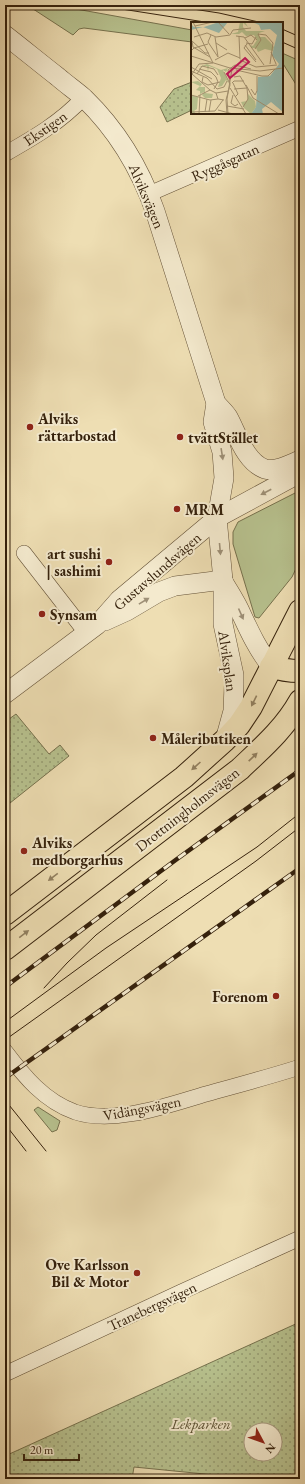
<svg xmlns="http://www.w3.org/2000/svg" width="305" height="1484" font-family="'EB Garamond',serif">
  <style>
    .grass { fill: #b7c18e; stroke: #76714d }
    .park { fill: url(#park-dots); stroke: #76714d; fill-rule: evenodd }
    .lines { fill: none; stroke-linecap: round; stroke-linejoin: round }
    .minor-casing { stroke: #635036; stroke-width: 16 }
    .tertiary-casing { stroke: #635036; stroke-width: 20 }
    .primary-casing { stroke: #35210c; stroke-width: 24 }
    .minor { stroke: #f4eace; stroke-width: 15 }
    .tertiary { stroke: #f4eace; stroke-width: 19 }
    .primary { stroke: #eedeb3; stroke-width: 22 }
    .tram { stroke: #35210c; stroke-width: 1 }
    .rail-casing { stroke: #35210c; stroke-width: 4.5 }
    .rail { stroke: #f4eace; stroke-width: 3; stroke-dasharray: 9; stroke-linecap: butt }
    .oneway { fill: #9e9077 }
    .oneway2 { fill: #928060 }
    .poi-dot { fill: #8f2418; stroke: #f4eace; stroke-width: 1.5 }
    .labels { text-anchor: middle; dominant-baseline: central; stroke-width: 4; stroke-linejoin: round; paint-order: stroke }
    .street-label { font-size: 15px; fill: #35210c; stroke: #f4eace }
    .poi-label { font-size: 15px; font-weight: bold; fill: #35210c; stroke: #f4eace; text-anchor: start }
    .park-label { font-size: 15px; font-style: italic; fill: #5c5133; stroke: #f4eace }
    .inset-river { fill: none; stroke: #99bcb0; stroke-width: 2 }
    .inset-road { fill: none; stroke: #a49270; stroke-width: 1 }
    .view { fill: #c2185b; fill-opacity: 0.15; stroke: #c2185b; stroke-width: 2 }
    .inset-edge { fill: none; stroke: #35210c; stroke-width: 2 }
  </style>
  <defs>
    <pattern id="park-dots" width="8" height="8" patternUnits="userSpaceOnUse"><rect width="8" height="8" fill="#b7c18e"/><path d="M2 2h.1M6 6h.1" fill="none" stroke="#969c72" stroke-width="1.8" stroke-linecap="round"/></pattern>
  </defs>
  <rect width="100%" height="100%" fill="#eedeb3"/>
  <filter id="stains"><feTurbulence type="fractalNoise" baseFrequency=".005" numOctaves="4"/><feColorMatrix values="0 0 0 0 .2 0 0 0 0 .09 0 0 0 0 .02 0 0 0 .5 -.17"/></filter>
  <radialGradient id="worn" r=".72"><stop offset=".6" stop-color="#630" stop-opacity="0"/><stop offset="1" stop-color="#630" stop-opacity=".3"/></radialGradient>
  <!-- grass -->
  <g class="grass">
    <polygon points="27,5 54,5 192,30 192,42 84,28 79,29 73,35"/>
    <polygon points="282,53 300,61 300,91 282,62"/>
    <polygon points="297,492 300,492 300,560 292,577 259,618 255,617 233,544 233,532 238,522"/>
    <polygon points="38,1107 60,1121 57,1130 52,1132 34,1110"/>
  </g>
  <!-- park -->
  <g class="park">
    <polygon points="192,82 192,110 167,122 160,107 174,89"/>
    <polygon points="16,714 49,754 60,745 69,756 5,807 5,722"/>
    <path d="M300 1322V1479H255L134 1467 132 1479H5V1456ZM251 1430H275V1454H251Z"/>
  </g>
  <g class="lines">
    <!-- minor casing -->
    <g class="minor-casing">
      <g id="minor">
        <path d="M5 154C33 138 61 122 83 98"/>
        <polyline points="149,194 300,128"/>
        <polyline points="24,553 87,634"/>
        <path d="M5 1051C24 1076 44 1101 75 1112 115 1125 168 1105 206 1094 238 1085 269 1077 300 1067"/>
        <polyline points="5,1374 181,1292 300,1238"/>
      </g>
    </g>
    <!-- tertiary casing -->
    <g class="tertiary-casing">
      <g id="tertiary">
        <path d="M5 35C23 49 40 63 58 77 66 84 76 91 84 98 116 129 140 168 155 211L216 403C220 408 225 412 228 417 237 433 245 462 265 469 276 472 290 464 300 460"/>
        <polyline points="216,403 213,422 222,452 224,478 217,518 223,580 223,624 234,675 234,685 233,711 225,740"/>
        <path d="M223 581C228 590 234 599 239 609 248 628 257 649 271 666"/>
        <polyline points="105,621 127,611 159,592 175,586 223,580"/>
        <polyline points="5,694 97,625 119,600 217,518 300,473"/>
      </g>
    </g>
    <!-- primary casing -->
    <g class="primary-casing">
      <g id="primary">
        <path d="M271 666C281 670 290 671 300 671"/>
        <polyline points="5,914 184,777 225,740 239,725 251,707 300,611"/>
        <path d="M5 949 240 769C262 748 285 728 300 701"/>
      </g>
    </g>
    <!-- minor -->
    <use href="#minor" class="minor"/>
    <!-- tertiary -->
    <use href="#tertiary" class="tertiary"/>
    <!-- primary -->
    <use href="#primary" class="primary"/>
    <!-- tram -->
    <g class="tram">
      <polyline points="96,5 211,23"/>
      <polyline points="167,5 219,13 263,23"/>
      <polyline points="282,29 300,37"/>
      <polyline points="282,42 300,50"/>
      <polyline points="44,988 67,963 96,935 167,880"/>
      <polyline points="5,1022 106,948 257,847 300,813"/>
      <polyline points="5,1040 256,861 300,827"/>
      <polyline points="5,1100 46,1151"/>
      <polyline points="5,1124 26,1151"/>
    </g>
    <!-- rail casing -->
    <g class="rail-casing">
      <g id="rail">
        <polyline points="5,987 177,859 300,770"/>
        <polyline points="5,1078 300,868"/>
      </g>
    </g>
    <!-- rail -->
    <use href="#rail" class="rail"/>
  </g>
  <!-- one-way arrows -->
  <defs><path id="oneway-solid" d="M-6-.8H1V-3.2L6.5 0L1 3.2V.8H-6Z"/></defs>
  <g class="oneway">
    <use href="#oneway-solid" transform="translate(222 454) rotate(81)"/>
    <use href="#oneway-solid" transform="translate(266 492) rotate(152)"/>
    <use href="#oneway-solid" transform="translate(220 549) rotate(85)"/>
    <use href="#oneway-solid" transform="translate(144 601) rotate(-31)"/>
    <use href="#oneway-solid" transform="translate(241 614) rotate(66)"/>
  </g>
  <g class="oneway2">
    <use href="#oneway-solid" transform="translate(254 701) rotate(116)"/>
    <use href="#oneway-solid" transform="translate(253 757) rotate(-44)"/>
    <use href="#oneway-solid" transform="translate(196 766) rotate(138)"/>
    <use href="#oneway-solid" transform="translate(53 877) rotate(143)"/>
    <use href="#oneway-solid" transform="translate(24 934) rotate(-37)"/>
  </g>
  <!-- markers -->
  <g class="poi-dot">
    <circle cx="30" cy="427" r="4"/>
    <circle cx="180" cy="437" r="4"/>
    <circle cx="177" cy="509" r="4"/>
    <circle cx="109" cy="562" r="4"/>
    <circle cx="42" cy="614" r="4"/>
    <circle cx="153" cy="738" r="4"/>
    <circle cx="24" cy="851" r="4"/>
    <circle cx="276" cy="996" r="4"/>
    <circle cx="137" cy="1273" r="4"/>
  </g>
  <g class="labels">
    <!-- street labels -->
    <g class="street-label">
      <text transform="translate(45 128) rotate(-35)">Ekstigen</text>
      <text transform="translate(225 162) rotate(-24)">Ryggåsgatan</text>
      <text transform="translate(147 196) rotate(67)">Alviksvägen</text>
      <text transform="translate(157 571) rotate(-41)">Gustavslundsvägen</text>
      <text transform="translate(228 661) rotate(82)">Alviksplan</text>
      <text transform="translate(187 809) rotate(-38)">Drottningholmsvägen</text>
      <text transform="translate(142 1108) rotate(-11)">Vidängsvägen</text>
      <text transform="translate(152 1306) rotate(-25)">Tranebergsvägen</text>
    </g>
    <!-- poi labels -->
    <g class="poi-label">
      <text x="38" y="418">Alviks<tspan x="38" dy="17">rättarbostad</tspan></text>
      <text x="188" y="437">tvättStället</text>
      <text x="185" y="509">MRM</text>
      <text x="101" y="553" text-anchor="end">art sushi<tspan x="101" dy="17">| sashimi</tspan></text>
      <text x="50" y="614">Synsam</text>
      <text x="161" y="738">Måleributiken</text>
      <text x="32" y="842">Alviks<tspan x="32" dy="17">medborgarhus</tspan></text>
      <text x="268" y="996" text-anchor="end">Forenom</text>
      <text x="129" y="1264" text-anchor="end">Ove Karlsson<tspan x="129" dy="17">Bil &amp; Motor</tspan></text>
    </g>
    <!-- park labels -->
    <g class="park-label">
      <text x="201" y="1423">Lekparken</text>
    </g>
  </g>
  <!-- overview -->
  <g transform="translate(191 22)">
    <rect width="92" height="92" fill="#eedeb3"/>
    <path d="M49 0H54L57 5 52 1V5L55 9H74L68 11V15H74L79 20 83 25 82 29 74 27 67 30 65 26H61L59 23 62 24 66 18 63 13 55 14 51 10 48 12H40L47 10ZM16 42 30 48 37 46 35 50 32 48 38 62 35 58 31 64 27 65 30 56 26 47 18 44 17 49 16 44 8 45ZM0 60 7 59 11 62 9 65H14V71L22 72 21 76H14L11 73 13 70 9 72V69L5 68 9 64ZM57 72 64 79 65 85 60 92 53 86 50 80 56 79ZM0 73 7 75 6 87 3 89 5 92H0Z" fill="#b7c18e"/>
    <path d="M28 0H37L28 11 12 5 0 8V2L3 5H13ZM61 0H92V90L80 80 71 87 72 92H60L65 85 67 55 79 54 88 42 81 33 86 13 79 7 70 8 68 3Z" fill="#99bcb0"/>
    <path class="inset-river" d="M91 45 92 29M64 92 74 78 67 70H80L90 48"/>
    <path class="inset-road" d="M2 0 22 41M27 0 38 12M4 4 22 0M20 13 17 20 27 35M45 14 53 15 73 43M48 14 49 37M3 15 16 11 25 15 39 13 42 8 60 6M24 15 27 35M54 16 60 13 66 18M25 21 36 28M55 21 61 22 65 15M56 22 53 26 65 40M54 23 65 38M64 27 70 18 67 12 75 13 82 21 79 42M0 29 3 26 17 22M80 30 85 42M18 31H14L1 19 2 25 19 35M0 34 39 46 69 49 92 46M24 38 37 31 49 36M49 38 65 45 86 43M0 45 21 57M8 47 20 50 25 55 27 60 23 67M45 48 71 54M0 49 16 56 26 67 33 65 36 59M33 50 39 62M1 52 8 42 22 41M1 52 19 68M6 52 11 44 23 47 27 53M71 54H77L84 47M12 55 11 60 17 63 29 60M43 55 49 54 56 66 57 77 52 85M41 61 43 59H53M42 61 47 72 44 75M55 63 62 76 88 92M39 66 55 92M43 67 56 66M60 67 64 73 66 69V54M25 71 27 77 33 78M0 73 19 78 27 77M42 73 40 81 44 84 47 82M7 74 19 68 25 71 37 69M36 84 53 87M27 88 42 92M0 90 24 89 32 78M14 90 16 77M18 90 20 78M8 92 9 73M36 92 35 78 39 63 37 48 44 43 60 47M37 92 36 77 41 47M75 92H88"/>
    <path class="view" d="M54 36 58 40 39 56 36 52Z"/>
    <rect width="92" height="92" class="inset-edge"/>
  </g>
  <!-- margin -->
  <rect width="305" height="1484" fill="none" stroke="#eedeb3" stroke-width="20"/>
  <rect x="6" y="6" width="293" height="1472" fill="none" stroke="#35210c" stroke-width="2"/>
  <rect x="10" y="10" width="285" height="1464" fill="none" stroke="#35210c"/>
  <!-- north arrow -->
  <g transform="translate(263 1442) rotate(131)"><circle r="19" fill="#f4eace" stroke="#a89a80"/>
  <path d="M0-3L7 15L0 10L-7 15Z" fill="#8f2418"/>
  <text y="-6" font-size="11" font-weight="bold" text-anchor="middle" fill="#35210c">N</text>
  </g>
  <!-- scale -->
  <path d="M24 1454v6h55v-6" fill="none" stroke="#35210c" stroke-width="2"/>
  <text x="30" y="1454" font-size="12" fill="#35210c" stroke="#f4eace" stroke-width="3" paint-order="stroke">20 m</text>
  <rect width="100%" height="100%" filter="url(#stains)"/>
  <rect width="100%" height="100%" fill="url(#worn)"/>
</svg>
